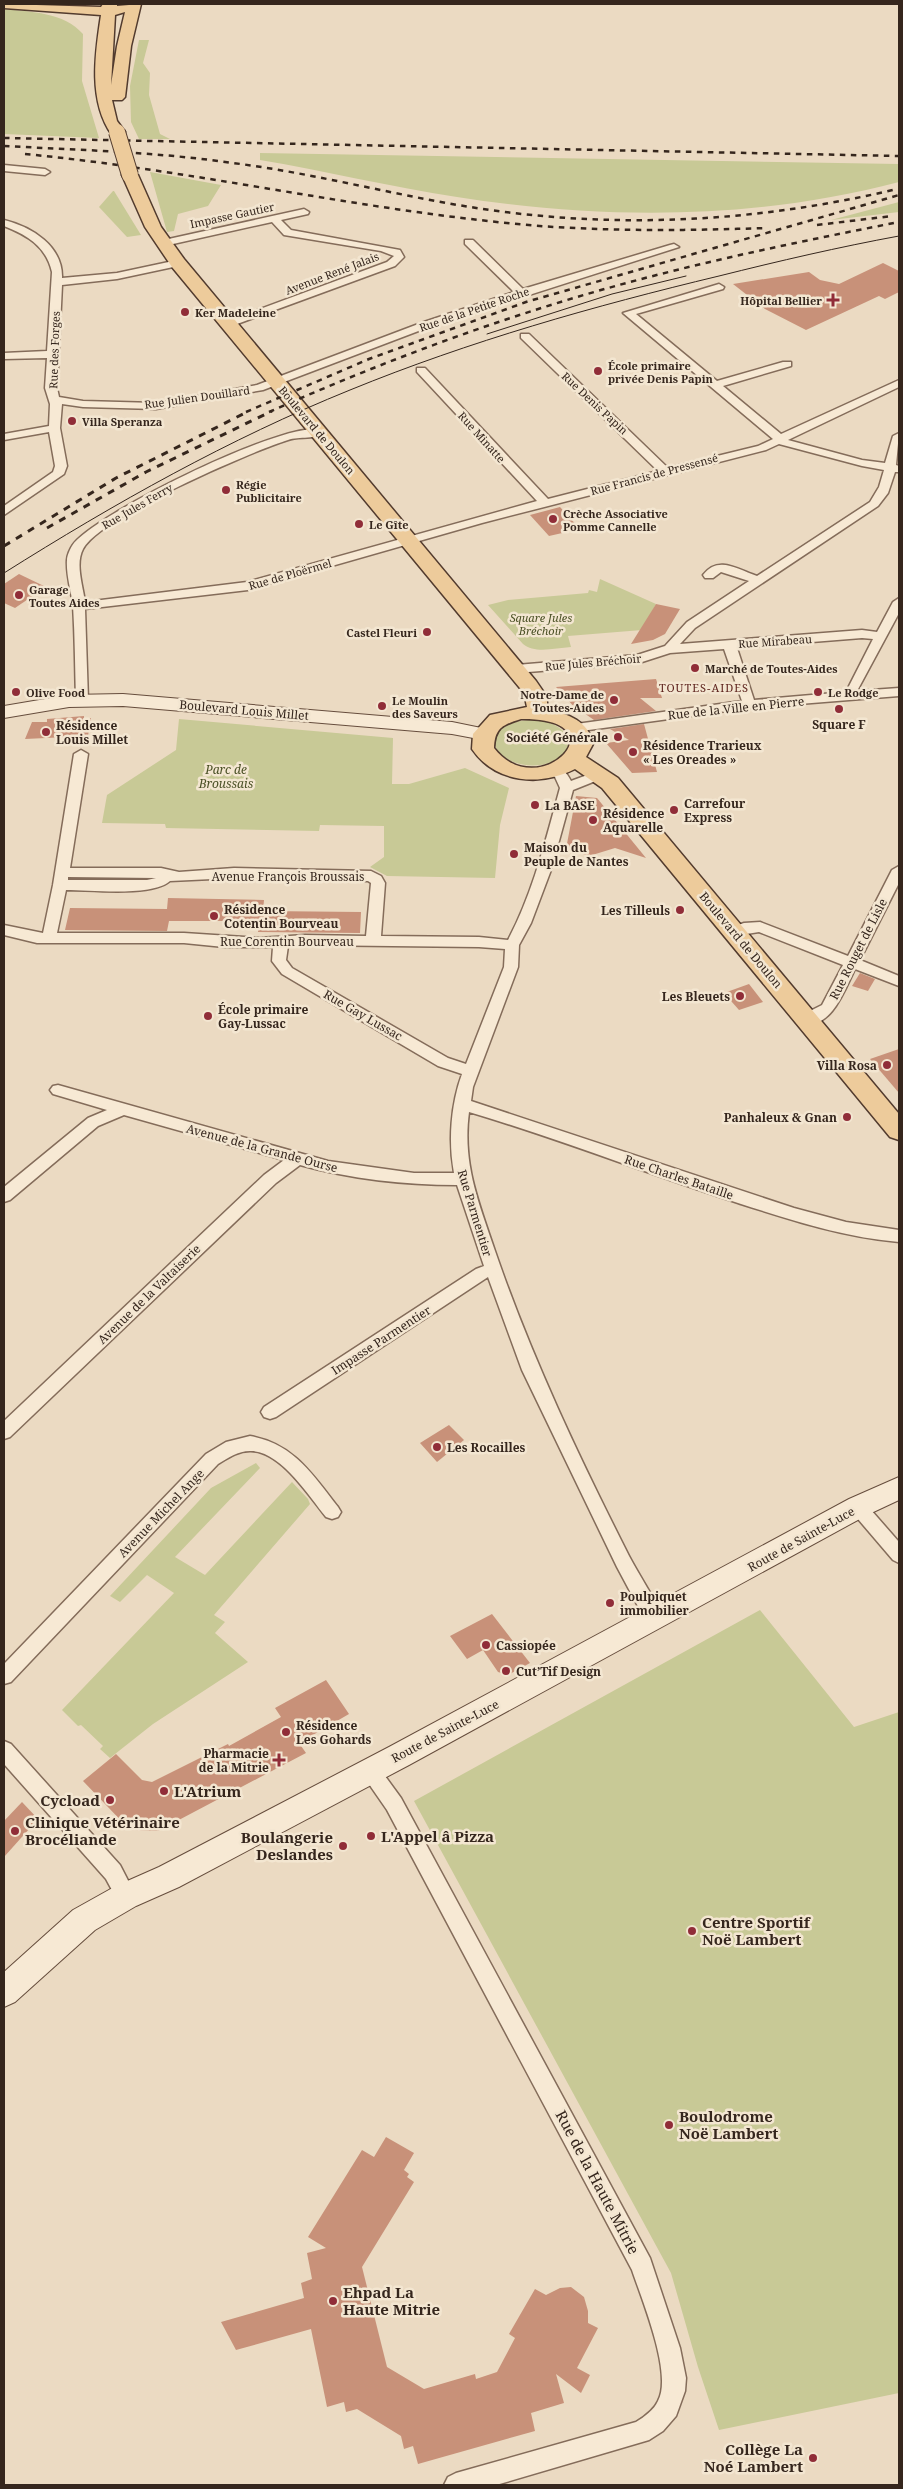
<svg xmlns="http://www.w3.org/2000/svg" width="903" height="2489" font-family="'Noto Serif',serif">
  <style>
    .green { fill: #c8c996 }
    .building { fill: #c89179 }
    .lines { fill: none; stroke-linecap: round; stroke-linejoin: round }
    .street-casing { stroke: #846c5a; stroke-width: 3 }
    .secondary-casing { stroke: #664d3d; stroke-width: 2 }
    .primary-casing { stroke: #523b2e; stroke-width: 3 }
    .street { fill: #f7e9d4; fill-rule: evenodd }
    .secondary { fill: #f7e9d4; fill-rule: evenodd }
    .primary { fill: #edcb9b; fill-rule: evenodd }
    .tram { stroke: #35261d; stroke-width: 1 }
    .rail-far1 { stroke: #35261d; stroke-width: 2.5; stroke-dasharray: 5.5 5.5; stroke-linecap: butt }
    .rail { stroke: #35261d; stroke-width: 3; stroke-dasharray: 7 7; stroke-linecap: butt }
    .primary-bridge-casing { stroke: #523b2e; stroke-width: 18; stroke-linecap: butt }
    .primary-bridge { stroke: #edcb9b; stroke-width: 16 }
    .poi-dot { fill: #902d38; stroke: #f3e6d1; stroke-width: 2 }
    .labels { text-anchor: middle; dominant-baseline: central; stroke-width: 5; stroke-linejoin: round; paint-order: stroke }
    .far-street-label { font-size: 11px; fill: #35261d; stroke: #f3e6d1 }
    .far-poi-label { font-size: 11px; font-weight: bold; fill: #35261d; stroke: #f3e6d1; text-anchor: start }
    .far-park-label { font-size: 11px; font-style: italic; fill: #4a5025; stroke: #f3e6d1 }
    .far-neighbourhood-label { font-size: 11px; letter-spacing: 1px; fill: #5f251f; stroke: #f3e6d1 }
    .street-label { font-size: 12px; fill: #35261d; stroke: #f3e6d1 }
    .poi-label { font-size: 12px; font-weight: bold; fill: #35261d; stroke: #f3e6d1; text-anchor: start }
    .park-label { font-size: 12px; font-style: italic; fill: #4a5025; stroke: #f3e6d1 }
    .near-poi-label { font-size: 15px; font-weight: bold; fill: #35261d; stroke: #f3e6d1; text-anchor: start }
    .near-street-label { font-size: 15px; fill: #35261d; stroke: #f3e6d1 }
  </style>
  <rect width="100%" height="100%" fill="#ebdac2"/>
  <!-- green -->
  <g class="green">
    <path d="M4 9C31 12 64 12 83 34L82 81 99 138 4 134Z"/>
    <polygon points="139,40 149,40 143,63 150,73 149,95 160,134 170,139 139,139 131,122 130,86"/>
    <path d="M260 153 899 164V182C755 220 604 220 457 197 391 187 326 171 260 160Z"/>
    <polygon points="150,172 221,185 208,206 178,214 174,231 167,232"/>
    <polygon points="113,191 114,191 141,235 127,237 99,207"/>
    <polygon points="899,202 899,212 831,220"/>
    <path d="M600 579 656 604 642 630 568 636 571 647C555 648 535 654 523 644L488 605 508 600 588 593 589 590 597 592Z"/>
    <polygon points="179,719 393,738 392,784 409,784 465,768 509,788 500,825 495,878 387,876 370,867 384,857 384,826 320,825 319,831 166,828 165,824 102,823 107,795 176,750"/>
    <path d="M529 720C545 720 563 724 569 741 565 774 501 773 494 742 498 726 514 721 529 720Z"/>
    <polygon points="256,1463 260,1468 175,1557 205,1575 292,1482 308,1499 310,1504 214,1615 225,1622 215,1633 248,1662 153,1724 110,1758 100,1749 103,1746 81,1725 78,1726 62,1710 174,1593 147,1575 120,1602 110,1596 211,1488"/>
    <polygon points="760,1610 854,1727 899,1712 899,2393 719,2430 698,2367 671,2273 414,1801"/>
  </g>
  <!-- building -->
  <g class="building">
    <polygon points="883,263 899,271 899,292 885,299 879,296 806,330 765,309 733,284 809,272 820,280 839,284"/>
    <polygon points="560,507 580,529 549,536 530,515"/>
    <polygon points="19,574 46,587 15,608 4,603 4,584"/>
    <polygon points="656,604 680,609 665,634 653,640 631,644"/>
    <polygon points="656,679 662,698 640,698 656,711 594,720 584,713 578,711 556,687"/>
    <polygon points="84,716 84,718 91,718 88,736 25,739 32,722 47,722 47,719"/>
    <polygon points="644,724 657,772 632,773 606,743 629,740 610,729"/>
    <polygon points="576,796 597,798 646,858 615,848 589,856 566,849"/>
    <polygon points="168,898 264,900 263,911 361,912 360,933 258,932 259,921 169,921 167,931 65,930 70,908 167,909"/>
    <polygon points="860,973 875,979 868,991 852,986"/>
    <polygon points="749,984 763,1002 739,1010 724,993"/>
    <polygon points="899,1049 899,1093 870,1059"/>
    <polygon points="449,1425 464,1440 437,1462 420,1443"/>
    <polygon points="492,1614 530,1663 508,1675 498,1672 483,1650 467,1659 450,1636"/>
    <polygon points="326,1680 349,1714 299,1743 306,1753 158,1831 130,1830 83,1781 116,1754 142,1780 152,1782 228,1744 229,1746 281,1717 275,1708"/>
    <polygon points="22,1802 38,1819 4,1857 4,1821"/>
    <polygon points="386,2137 414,2153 404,2170 409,2174 407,2177 414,2182 362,2267 387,2367 424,2389 475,2374 476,2379 497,2372 515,2338 509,2334 535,2289 546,2295 560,2288 571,2287 584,2297 588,2311 588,2323 598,2328 577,2368 590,2375 581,2393 556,2374 564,2403 531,2413 535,2431 418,2464 413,2446 404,2449 401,2436 357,2409 346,2412 344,2402 327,2407 311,2329 236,2350 221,2322 304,2298 301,2283 312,2279 307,2253 326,2248 308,2237 362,2150 374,2157"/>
  </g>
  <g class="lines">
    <!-- street casing -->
    <g class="street-casing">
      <g id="street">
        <polygon points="4,165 45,169 50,172 45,175 4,171"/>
        <polygon points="304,209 309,212 308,214 281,220 291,230 400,250 404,257 395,266 229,327 224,324 225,322 387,262 394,256 381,251 284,235 272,222 164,246 159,243 164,240"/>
        <path d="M4 220C32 227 63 246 62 278L117 273 178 260 183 263 178 266 117 279 62 285 57 388 59 397 83 401 156 403 257 385 421 323 514 292 465 244V240H473L523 289 670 245 674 244 679 247 429 327 263 390 156 409 83 407 62 404 60 428 67 466 64 474 4 515V506L53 472 55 466 49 432 4 440V434L49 426 50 404 45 388 47 358 4 359V353L47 351 52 272C46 246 27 235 4 226Z"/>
        <path d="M719 284 724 287 723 289 636 314 717 381 783 362H791V366L723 386 781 434 899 380V387L788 440 862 460 885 463 893 436 899 433 896 465 899 466V472H895L888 493 878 506 695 628 680 644 862 630 877 632 893 602 899 598V613L857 691 899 688V696L749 708 574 732 567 728 569 725 742 701 724 649 670 653 639 663 516 673 510 669 516 665 637 655 665 646 687 622 749 581 721 572 713 578H705L703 575C718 555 737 569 757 576L870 502 879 487 884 470 862 466 779 444 766 450 482 523 248 590 85 609 88 700 82 704 76 700C75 669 75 637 73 605 71 591 66 574 67 560 67 556 70 549 72 546 89 516 304 410 325 432 317 440 299 436 288 440 250 452 100 517 83 549 75 564 83 586 85 602L247 582 537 501 417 372V368H425L548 499 658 471 521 338V334H529L668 468 758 446 773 439 623 313ZM862 638 873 639 846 692 754 700 737 648Z"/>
        <path d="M81 750 88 754 70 868H161L179 872 234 868 371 871 381 876 385 883 381 936 479 937 508 940C533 893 546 839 560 788L555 777 547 770 549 767C560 764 566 772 571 781L598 771 605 775 603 778 573 790 551 870 531 923 519 945 518 967 473 1087 471 1101 794 1208 846 1222 899 1230V1242C843 1237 791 1220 738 1203 648 1174 560 1139 469 1112 462 1164 479 1203 495 1251 531 1356 579 1457 629 1556 640 1577 654 1597 664 1619L662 1625 655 1627 648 1625 617 1567 522 1370 488 1277 276 1417 270 1419 264 1417 261 1412 264 1407 476 1269 484 1266 457 1185C404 1185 351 1179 300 1165L276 1183 10 1437 4 1439V1421L264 1175 284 1160 124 1115 98 1126 10 1200 4 1202V1187L88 1118 107 1110 53 1094 50 1090 53 1086 58 1085 328 1161 414 1173H454C448 1141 451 1104 462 1074L438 1066 282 974 272 961 273 947H224L184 943H37L4 935V925L43 933 53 885 74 754ZM68 877 156 878 147 880H68ZM234 878 368 881 371 883 366 936 305 935 259 938 184 933H57L66 890C91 890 152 897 170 881ZM305 945 479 947 505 949 504 967 466 1064 448 1058 292 968 286 960 288 946Z"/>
        <path d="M899 866V883L860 960 899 976V986L855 969C845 989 831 1031 802 1023L800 1019 802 1015 822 1005 843 965 759 932 734 936 727 931 729 928 744 923 760 922 848 956 892 870Z"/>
        <path d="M250 1436C294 1444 312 1474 338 1507L341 1512 338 1517 332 1519 326 1517C309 1496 280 1450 250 1451 238 1451 228 1458 218 1464L11 1682 4 1684V1664L206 1454 226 1442Z"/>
        <polygon points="858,1500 864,1502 899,1542 899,1563 893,1560 852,1512 849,1507 852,1502"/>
        <polygon points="4,1741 11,1744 120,1865 136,1896 133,1903 126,1905 119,1903 106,1879 4,1764"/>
        <path d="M370 1762 377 1765 401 1798 650 2258 680 2348 686 2378 685 2391 676 2416 663 2431 649 2440 496 2485H444L448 2477 456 2473 636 2422C644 2417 654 2410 658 2401 673 2374 642 2300 632 2270L387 1810 360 1771 363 1765Z"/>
      </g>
    </g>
    <!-- secondary casing -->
    <g class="secondary-casing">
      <g id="secondary">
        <polygon points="123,694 452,722 491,730 494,734 491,738 484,740 452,734 123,706 69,707 4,718 4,706 69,695"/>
        <polygon points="899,1477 899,1500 867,1515 409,1765 179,1887 136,1906 95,1930 15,2002 4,2007 4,1972 73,1910 116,1886 159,1867 389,1747 849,1499"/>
      </g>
    </g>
    <!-- primary casing -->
    <g class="primary-casing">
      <g id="primary">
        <path d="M4 4 101 7 103 4H117V6L141 4 131 46 125 97 122 100H112L117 121 125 132 122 135H112C88 101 95 54 101 15L4 8ZM125 12 117 46 111 85 115 15Z"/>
        <path d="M130 170 138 175 161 227 184 259 536 681 547 697V709C568 714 589 721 593 744L586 757 618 778 899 1114V1140L890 1137 602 788 575 769C540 787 495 783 472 749L473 734 490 715 527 707 524 693 172 267 145 227 122 175ZM521 719C625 718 539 806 494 748 495 728 502 725 521 719Z"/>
      </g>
    </g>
    <!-- street -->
    <use href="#street" class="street"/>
    <!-- secondary -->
    <use href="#secondary" class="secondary"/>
    <!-- primary -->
    <use href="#primary" class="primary"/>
    <!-- tram -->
    <g class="tram">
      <polyline points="487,334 612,294 686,276"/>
      <path d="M4 573C115 503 229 439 350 390 470 341 594 306 719 276 779 261 839 247 899 236"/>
    </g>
    <!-- rail-far1 -->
    <g class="rail-far1">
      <polyline points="4,138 899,156"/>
      <path d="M4 146C80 150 157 152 233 163 320 174 404 198 490 210 626 229 760 221 893 190"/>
      <path d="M25 154C181 169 333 204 488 221 581 232 674 231 767 228"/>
      <polyline points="817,225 892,216"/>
      <polyline points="246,412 369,359 526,302 899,195"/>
      <path d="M269 412C366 369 465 331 567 300 676 267 787 244 899 222"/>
    </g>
    <!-- rail -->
    <g class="rail">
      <polyline points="47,528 146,472 272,411"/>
      <polyline points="4,546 116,478 249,411"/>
    </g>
    <!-- primary-bridge casing -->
    <g class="primary-bridge-casing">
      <polyline id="primary-bridge" points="117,132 130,175"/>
    </g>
    <!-- primary-bridge -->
    <use href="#primary-bridge" class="primary-bridge"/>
  </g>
  <!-- markers -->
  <g class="poi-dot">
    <path d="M830.5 292.5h5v5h5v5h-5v5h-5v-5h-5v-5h5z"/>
    <circle cx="185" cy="312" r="5"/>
    <circle cx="598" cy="371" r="5"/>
    <circle cx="72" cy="421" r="5"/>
    <circle cx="226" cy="490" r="5"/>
    <circle cx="553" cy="519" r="5"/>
    <circle cx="359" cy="524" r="5"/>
    <circle cx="19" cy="595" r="5"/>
    <circle cx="427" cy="632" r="5"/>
    <circle cx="695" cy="668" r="5"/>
    <circle cx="16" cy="692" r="5"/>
    <circle cx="818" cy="692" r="5"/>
    <circle cx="614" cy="700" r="5"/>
    <circle cx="382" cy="706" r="5"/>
    <circle cx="839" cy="709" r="5"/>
    <circle cx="46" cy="732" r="5"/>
    <circle cx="618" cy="737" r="5"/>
    <circle cx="633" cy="752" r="5"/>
    <circle cx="535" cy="805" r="5"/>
    <circle cx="674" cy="810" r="5"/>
    <circle cx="593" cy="820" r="5"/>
    <circle cx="514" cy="854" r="5"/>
    <circle cx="680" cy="910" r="5"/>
    <circle cx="214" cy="916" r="5"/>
    <circle cx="740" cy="996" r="5"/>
    <circle cx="208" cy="1016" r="5"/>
    <circle cx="887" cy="1065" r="5"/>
    <circle cx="847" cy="1117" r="5"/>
    <circle cx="437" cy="1447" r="5"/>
    <circle cx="610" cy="1603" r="5"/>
    <circle cx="486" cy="1645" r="5"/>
    <circle cx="506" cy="1671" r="5"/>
    <circle cx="286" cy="1732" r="5"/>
    <path d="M276.5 1752.5h5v5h5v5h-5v5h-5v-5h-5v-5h5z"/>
    <circle cx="164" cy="1791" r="5"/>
    <circle cx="110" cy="1800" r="5"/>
    <circle cx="15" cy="1831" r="5"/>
    <circle cx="371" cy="1836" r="5"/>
    <circle cx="343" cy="1846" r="5"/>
    <circle cx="692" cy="1931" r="5"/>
    <circle cx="669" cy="2125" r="5"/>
    <circle cx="333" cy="2301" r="5"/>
    <circle cx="813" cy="2458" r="5"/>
  </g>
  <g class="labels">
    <!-- far-street labels -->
    <g class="far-street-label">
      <text transform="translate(232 215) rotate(-12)">Impasse Gautier</text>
      <text transform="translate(332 273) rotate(-21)">Avenue René Jalais</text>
      <text transform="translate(474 309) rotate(-19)">Rue de la Petite Roche</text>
      <text transform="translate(54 350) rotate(-88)">Rue des Forges</text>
      <text transform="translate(197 397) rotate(-8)">Rue Julien Douillard</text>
      <text transform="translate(595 403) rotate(43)">Rue Denis Papin</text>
      <text transform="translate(317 430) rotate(50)">Boulevard de Doulon</text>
      <text transform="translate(482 437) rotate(48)">Rue Minatte</text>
      <text transform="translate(654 474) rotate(-15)">Rue Francis de Pressensé</text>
      <text transform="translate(137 506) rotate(-30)">Rue Jules Ferry</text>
      <text transform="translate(290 574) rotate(-16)">Rue de Ploërmel</text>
      <text transform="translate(775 641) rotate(-4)">Rue Mirabeau</text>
      <text transform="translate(593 662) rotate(-5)">Rue Jules Bréchoir</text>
    </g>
    <!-- far-poi labels -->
    <g class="far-poi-label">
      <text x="822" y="300" text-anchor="end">Hôpital Bellier</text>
      <text x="195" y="312">Ker Madeleine</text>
      <text x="608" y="365">École primaire<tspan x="608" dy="13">privée Denis Papin</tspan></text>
      <text x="82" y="421">Villa Speranza</text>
      <text x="236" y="484">Régie<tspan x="236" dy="13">Publicitaire</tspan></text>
      <text x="563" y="513">Crèche Associative<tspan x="563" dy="13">Pomme Cannelle</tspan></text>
      <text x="369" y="524">Le Gîte</text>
      <text x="29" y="589">Garage<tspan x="29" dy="13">Toutes Aides</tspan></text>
      <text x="417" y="632" text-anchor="end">Castel Fleuri</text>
      <text x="705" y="668">Marché de Toutes-Aides</text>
      <text x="26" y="692">Olive Food</text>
      <text x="828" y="692">Le Rodge</text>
      <text x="604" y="694" text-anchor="end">Notre-Dame de<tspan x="604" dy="13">Toutes-Aides</tspan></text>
      <text x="392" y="700">Le Moulin<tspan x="392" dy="13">des Saveurs</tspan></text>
    </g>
    <!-- far-park labels -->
    <g class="far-park-label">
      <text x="541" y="617">Square Jules<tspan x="541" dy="13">Bréchoir</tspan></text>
    </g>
    <!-- far-neighbourhood labels -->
    <g class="far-neighbourhood-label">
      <text x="704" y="687">TOUTES-AIDES</text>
    </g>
    <!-- street labels -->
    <g class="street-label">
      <text transform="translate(736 708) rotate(-6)">Rue de la Ville en Pierre</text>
      <text transform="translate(244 710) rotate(5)">Boulevard Louis Millet</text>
      <text x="288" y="876">Avenue François Broussais</text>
      <text transform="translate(741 940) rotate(50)">Boulevard de Doulon</text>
      <text x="287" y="941">Rue Corentin Bourveau</text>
      <text transform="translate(858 949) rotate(-63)">Rue Rouget de Lisle</text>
      <text transform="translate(363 1015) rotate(30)">Rue Gay Lussac</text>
      <text transform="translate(262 1148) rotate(15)">Avenue de la Grande Ourse</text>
      <text transform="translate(679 1177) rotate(19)">Rue Charles Bataille</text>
      <text transform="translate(475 1213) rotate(73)">Rue Parmentier</text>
      <text transform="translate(149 1294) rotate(-44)">Avenue de la Valtaiserie</text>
      <text transform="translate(381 1340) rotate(-33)">Impasse Parmentier</text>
      <text transform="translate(161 1513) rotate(-46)">Avenue Michel Ange</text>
      <text transform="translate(801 1539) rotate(-29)">Route de Sainte-Luce</text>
      <text transform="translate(445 1731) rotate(-28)">Route de Sainte-Luce</text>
    </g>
    <!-- poi labels -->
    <g class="poi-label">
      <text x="839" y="724" text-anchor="middle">Square F</text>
      <text x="56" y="725">Résidence<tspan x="56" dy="14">Louis Millet</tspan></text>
      <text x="608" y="737" text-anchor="end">Société Générale</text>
      <text x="643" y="745">Résidence Trarieux<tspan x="643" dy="14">« Les Oreades »</tspan></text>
      <text x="684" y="803">Carrefour<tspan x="684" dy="14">Express</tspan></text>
      <text x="545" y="805">La BASE</text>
      <text x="603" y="813">Résidence<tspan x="603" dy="14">Aquarelle</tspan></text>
      <text x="524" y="847">Maison du<tspan x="524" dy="14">Peuple de Nantes</tspan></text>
      <text x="224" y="909">Résidence<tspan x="224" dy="14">Cotentin Bourveau</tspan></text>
      <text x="670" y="910" text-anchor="end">Les Tilleuls</text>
      <text x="730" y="996" text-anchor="end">Les Bleuets</text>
      <text x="218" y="1009">École primaire<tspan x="218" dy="14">Gay-Lussac</tspan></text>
      <text x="877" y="1065" text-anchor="end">Villa Rosa</text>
      <text x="837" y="1117" text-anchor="end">Panhaleux &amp; Gnan</text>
      <text x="447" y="1447">Les Rocailles</text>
      <text x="620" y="1596">Poulpiquet<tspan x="620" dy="14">immobilier</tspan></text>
      <text x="496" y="1645">Cassiopée</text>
      <text x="516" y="1671">Cut’Tif Design</text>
      <text x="296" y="1725">Résidence<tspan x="296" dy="14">Les Gohards</tspan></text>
      <text x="269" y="1753" text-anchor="end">Pharmacie<tspan x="269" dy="14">de la Mitrie</tspan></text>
    </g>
    <!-- park labels -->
    <g class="park-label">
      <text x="226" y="769">Parc de<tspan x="226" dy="14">Broussais</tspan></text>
    </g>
    <!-- near-poi labels -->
    <g class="near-poi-label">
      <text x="174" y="1791">L'Atrium</text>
      <text x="100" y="1800" text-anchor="end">Cycload</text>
      <text x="25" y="1822">Clinique Vétérinaire<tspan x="25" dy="17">Brocéliande</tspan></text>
      <text x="381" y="1836">L'Appel â Pizza</text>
      <text x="333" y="1837" text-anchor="end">Boulangerie<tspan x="333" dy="17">Deslandes</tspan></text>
      <text x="702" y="1922">Centre Sportif<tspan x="702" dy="17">Noë Lambert</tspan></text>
      <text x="679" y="2116">Boulodrome<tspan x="679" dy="17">Noë Lambert</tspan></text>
      <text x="343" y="2292">Ehpad La<tspan x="343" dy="17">Haute Mitrie</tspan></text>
      <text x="803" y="2449" text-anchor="end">Collège La<tspan x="803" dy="17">Noé Lambert</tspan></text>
    </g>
    <!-- near-street labels -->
    <g class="near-street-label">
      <text transform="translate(598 2182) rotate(62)">Rue de la Haute Mitrie</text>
    </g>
  </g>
  <!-- border -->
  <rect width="903" height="2489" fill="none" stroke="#35261d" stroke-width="10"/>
</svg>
